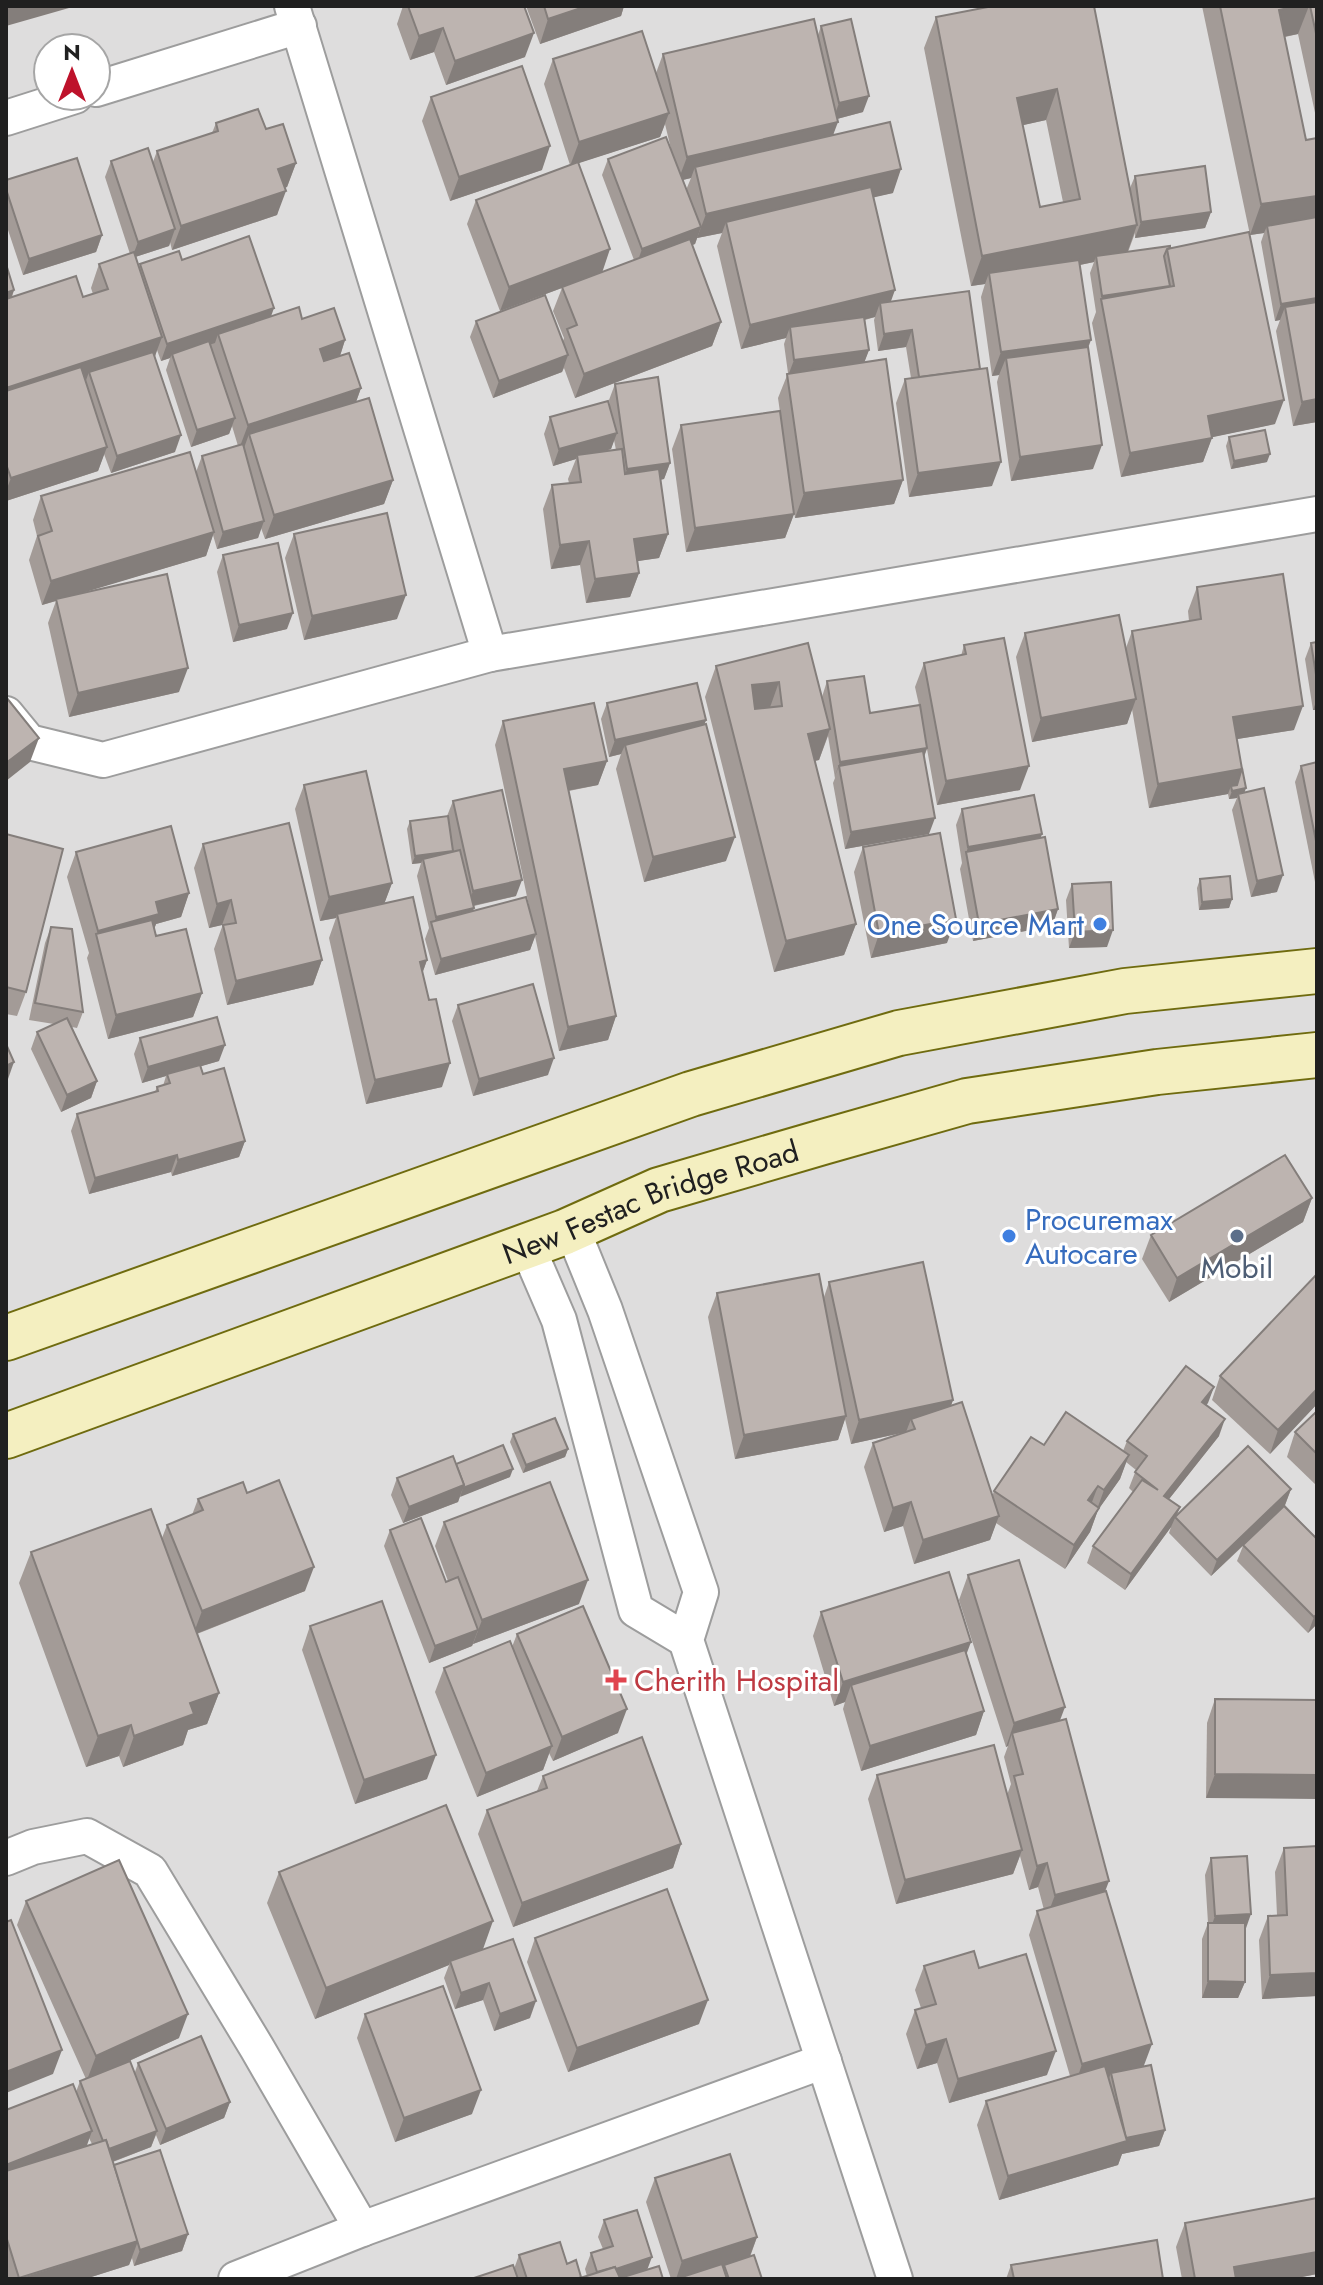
<svg xmlns="http://www.w3.org/2000/svg" width="1323" height="2285" font-family="Jost,sans-serif">
  <style>
    .residential { fill: #dedddd; fill-rule: evenodd }
    .lines { fill: none; stroke-linecap: round; stroke-linejoin: round }
    .minor-casing { stroke: #9d9d9d; stroke-width: 38 }
    .secondary-casing { stroke: #6f6b0f; stroke-width: 48 }
    .minor { stroke: #fff; stroke-width: 34 }
    .secondary { stroke: #f4efc0; stroke-width: 44 }
    .wall { fill: #a39b97; fill-rule: evenodd }
    .shaded-wall { fill: #847e7b }
    .building { fill: #bdb4b0; stroke: #847e7b; stroke-width: 2; fill-rule: evenodd }
    .shop-dot { fill: #3f7fe0; stroke: #fff; stroke-width: 3 }
    .service-dot { fill: #5c6f8a; stroke: #fff; stroke-width: 3 }
    .health-dot { fill: #e0444e; stroke: #fff; stroke-width: 3 }
    .labels { text-anchor: middle; dominant-baseline: central; stroke-width: 6; stroke-linejoin: round; paint-order: stroke }
    .shop-label { font-size: 30px; fill: #366cbe; stroke: #fff; text-anchor: end }
    .street-label { font-size: 30px; fill: #202020; stroke: #fff }
    .service-label { font-size: 30px; fill: #4e5e75; stroke: #fff }
    .health-label { font-size: 30px; fill: #be3a42; stroke: #fff; text-anchor: start }
  </style>
  <rect width="100%" height="100%" fill="#efebe7"/>
  <!-- residential -->
  <path class="residential" d="M6 6H1317V2279H6ZM48 48H96V96H48Z"/>
  <g class="lines">
    <!-- minor casing -->
    <g class="minor-casing">
      <g id="minor">
        <polyline points="96,89 299,26"/>
        <polyline points="6,118 75,96"/>
        <polyline points="490,654 1317,514"/>
        <polyline points="6,714 29,742 103,760 490,654 292,6"/>
        <polyline points="572,1229 605,1310 701,1592 686,1640 895,2279"/>
        <polyline points="527,1246 559,1320 636,1610 686,1640"/>
        <polyline points="6,1858 33,1847 87,1836 150,1871 257,2048 362,2229"/>
        <polyline points="236,2279 362,2229 824,2061"/>
      </g>
    </g>
    <!-- secondary casing -->
    <g class="secondary-casing">
      <g id="secondary">
        <polyline points="6,1338 691,1094 899,1033 1125,991 1317,971"/>
        <path id="s1" d="M6 1436 565 1232 659 1190 823 1142 967 1101 1157 1072 1317 1055"/>
      </g>
    </g>
    <!-- minor -->
    <use href="#minor" class="minor"/>
    <!-- secondary -->
    <use href="#secondary" class="secondary"/>
  </g>
  <!-- wall -->
  <g class="wall">
    <polygon points="403,6 524,6 525,57 446,85 434,52 410,60 397,24"/>
    <polygon points="526,6 624,6 621,16 540,44"/>
    <path d="M1094 6 1130 188 1135 176 1211 212 1205 228 1135 238V233L1128 252 1170 246 1275 424 1212 437 1203 462 1121 477 1092 323 1096 312 1090 273 1094 262 1080 265 1088 347 1093 469 1011 481 997 382 999 375 992 376 981 297 985 284 971 286 924 48 936 17ZM1046 120 1063 202 1040 207 1023 125Z"/>
    <polygon points="1202,6 1317,6 1317,122 1298,34 1285,37 1317,422 1293,426 1276,331 1280,320 1275,321 1261,242 1264,233 1250,235"/>
    <path d="M821 26 863 112 837 119 833 135 893 193 873 197 891 302 969 291 992 486 909 497 896 403 905 379 911 378 906 347 878 351 874 320 875 317 865 320 869 350 864 362 903 480 894 504 795 518 778 398 788 373 784 344 786 338 741 349 717 246 722 233 697 238 695 244 692 245 721 322 712 346 575 398 564 368 562 372 493 398 470 337 476 321 563 341 564 338 553 311 562 288 500 311 467 224 476 200 570 165 544 84 553 59 656 73 663 54 818 35ZM665 124 671 149 608 159 602 175 634 260 602 272 578 163 660 137ZM691 178 686 190 683 180Z"/>
    <polygon points="431,97 542,170 450,201 422,121"/>
    <polygon points="216,123 266,129 296,163 287,187 284,188 277,215 172,250 170,242 169,246 135,257 139,267 140,264 182,260 271,316 302,319 345,340 340,356 361,388 356,402 393,480 384,504 265,539 261,528 258,538 217,549 213,535 206,556 80,593 179,692 69,717 48,623 56,601 42,605 29,560 37,536 33,520 41,496 196,472 202,456 238,446 232,426 229,434 191,447 166,370 170,358 161,361 157,350 155,357 175,452 111,473 104,454 98,471 6,501 6,264 14,290 12,297 83,297 93,294 91,288 99,264 130,254 105,177 111,161 153,162 157,151 212,133"/>
    <polygon points="6,180 102,235 96,252 23,275 6,224"/>
    <path d="M615 384 670 463 664 479 660 480 668 534 659 558 637 561 639 573 630 597 586 603 580 565 551 569 543 509 552 485 569 483 568 479 576 459 553 466 544 434 550 417 610 408 609 400ZM614 440 616 450 603 452 611 449Z"/>
    <polygon points="681,425 794,514 785,538 686,552 672,449"/>
    <polygon points="1229,437 1267,462 1231,469 1226,446"/>
    <polygon points="294,534 397,619 304,640 285,558"/>
    <polygon points="223,555 287,629 233,642 217,572"/>
    <polygon points="1197,587 1294,730 1237,739 1244,792 1277,892 1251,897 1232,810 1237,798 1229,799 1228,794 1149,808 1132,709 1127,724 1032,742 1016,657 1025,633 1126,648 1132,631 1189,621 1188,611"/>
    <polygon points="1317,642 1317,710 1313,710 1305,659 1311,643"/>
    <polygon points="808,643 822,697 827,681 870,713 919,705 915,687 924,663 961,656 964,645 1020,790 937,805 927,749 924,757 929,834 845,849 833,783 835,778 828,736 819,760 814,761 856,924 844,955 774,972 705,697 716,666"/>
    <polygon points="607,703 706,720 704,725 726,861 644,882 616,769 621,754 609,757 601,719"/>
    <polygon points="503,721 607,761 598,785 569,791 616,1016 608,1040 559,1051 535,936 530,950 435,975 425,939 429,928 417,876 421,863 412,864 407,829 410,821 447,816 453,801 516,896 474,906 473,911 529,906 495,745"/>
    <polygon points="1317,762 1317,892 1295,782 1301,766"/>
    <polygon points="304,785 392,883 384,904 427,960 422,974 442,1087 366,1104 329,938 336,918 320,921 295,809"/>
    <polygon points="962,809 1042,834 1040,838 1058,909 1052,926 973,941 960,869 962,863 956,825"/>
    <polygon points="6,834 26,992 17,1016 6,1014"/>
    <polygon points="203,844 322,960 313,985 227,1005 214,949 222,927 222,925 209,928 194,868"/>
    <polygon points="863,847 947,943 871,958 854,872"/>
    <polygon points="76,852 189,893 181,917 156,924 154,929 156,936 202,993 193,1017 108,1039 87,958 89,953 67,877"/>
    <polygon points="1200,879 1232,899 1229,908 1199,910 1197,888"/>
    <polygon points="1072,884 1107,947 1069,948 1066,900"/>
    <polygon points="51,927 83,1012 77,1028 72,1027 97,1081 91,1098 61,1112 31,1049 37,1032 54,1024 29,1020 45,943"/>
    <polygon points="458,1005 548,1075 473,1096 452,1021"/>
    <polygon points="140,1038 219,1061 201,1066 203,1074 245,1141 239,1157 172,1176 171,1172 89,1194 71,1131 77,1114 155,1092 157,1087 163,1086 166,1076 142,1083 134,1054"/>
    <polygon points="1312,1198 1303,1222 1169,1302 1142,1259 1151,1235"/>
    <polygon points="1317,1274 1317,1404 1270,1454 1212,1400 1220,1376"/>
    <polygon points="829,1282 953,1400 951,1406 992,1497 994,1491 1044,1445 1123,1451 1127,1441 1214,1387 1206,1405 1219,1436 1169,1499 1180,1507 1177,1515 1291,1489 1285,1505 1317,1539 1317,1624 1308,1633 1237,1561 1243,1546 1211,1576 1169,1533 1171,1527 1125,1590 1087,1563 1093,1546 1133,1492 1129,1488 1136,1470 1126,1462 1120,1479 1098,1510 1090,1532 1065,1569 996,1523 990,1540 914,1564 903,1526 884,1532 864,1467 873,1443 906,1432 851,1444 845,1419 838,1440 735,1459 708,1317 717,1293 824,1297"/>
    <polygon points="1317,1411 1317,1486 1287,1457 1295,1432"/>
    <polygon points="513,1434 568,1449 565,1457 523,1473 510,1442"/>
    <polygon points="456,1464 510,1477 460,1496 458,1502 403,1523 391,1495 397,1478"/>
    <polygon points="247,1493 305,1591 197,1634 219,1693 207,1724 188,1730 183,1745 123,1767 119,1756 86,1767 19,1583 31,1552 162,1538 167,1525 192,1515 198,1499"/>
    <polygon points="444,1522 579,1604 473,1644 472,1646 429,1663 384,1546 390,1530 446,1582 448,1581 435,1546"/>
    <polygon points="968,1575 1060,1720 1105,1892 1144,2067 1165,2130 1159,2146 1122,2154 1118,2165 999,2200 977,2125 986,2101 1070,2076 1029,1935 1037,1911 1044,1910 1038,1887 1029,1890 1020,1856 1013,1874 896,1904 868,1799 877,1775 1007,1795 1011,1784 1004,1757 1008,1746 1006,1747 959,1600"/>
    <polygon points="821,1612 967,1655 984,1711 976,1735 861,1771 843,1709 845,1702 834,1706 813,1636"/>
    <polygon points="310,1626 427,1779 355,1804 302,1650"/>
    <polygon points="517,1634 618,1733 553,1761 549,1753 543,1770 477,1797 435,1692 444,1668 512,1647"/>
    <polygon points="1215,1699 1317,1700 1206,1798 1207,1723"/>
    <polygon points="543,1776 681,1844 673,1868 513,1927 478,1834 487,1810 537,1791"/>
    <polygon points="1284,1848 1317,1996 1262,1999 1259,1940 1268,1916 1277,1915 1275,1872"/>
    <polygon points="1211,1858 1245,1931 1245,1982 1238,1998 1202,1998 1202,1939 1208,1923 1205,1875"/>
    <polygon points="279,1872 483,1950 530,2018 494,2031 483,2000 455,2009 444,1978 449,1965 315,2019 267,1903"/>
    <path d="M26 1901 179 2038 112 2069 135 2072 138 2063 230 2102 224 2118 160 2145 156 2135 151 2147 113 2162 114 2165 188 2234 182 2251 134 2266 132 2258 129 2265 85 2279H6V2110L76 2092 80 2081 86 2079 17 1925ZM89 2138 92 2144 86 2146Z"/>
    <polygon points="535,1938 699,2024 568,2072 527,1962"/>
    <polygon points="924,1966 979,1968 1047,2075 949,2103 937,2063 917,2069 906,2034 915,2010 921,2008 915,1990"/>
    <polygon points="365,2014 472,2114 395,2142 357,2038"/>
    <polygon points="655,2178 757,2237 750,2257 762,2279 671,2279 646,2202"/>
    <polygon points="1317,2198 1317,2274 1292,2279 1182,2279 1176,2247 1185,2223"/>
    <polygon points="604,2220 648,2270 663,2279 471,2279 514,2269 519,2255 567,2264 581,2277 587,2276 585,2269 591,2253 603,2249 598,2237"/>
    <polygon points="1011,2265 1163,2279 1006,2279"/>
  </g>
  <!-- shaded-wall -->
  <g class="shaded-wall">
    <polygon points="6,6 76,6 6,26"/>
    <polygon points="587,6 624,6 621,16 540,44 548,19"/>
    <polygon points="1297,6 1309,6 1298,34 1268,40 1279,10"/>
    <polygon points="443,28 434,52 410,60 419,36"/>
    <polygon points="534,33 525,57 446,85 455,61"/>
    <polygon points="1057,89 1046,120 1006,129 1017,98"/>
    <polygon points="869,96 863,112 833,120 839,103"/>
    <polygon points="669,113 660,137 570,166 579,142"/>
    <polygon points="838,122 829,146 695,167 691,178 678,181 687,157"/>
    <polygon points="550,146 542,170 450,201 459,177"/>
    <polygon points="296,163 287,187 269,193 278,169"/>
    <polygon points="901,169 893,193 728,231 726,222 722,233 697,238 706,214"/>
    <polygon points="286,191 277,215 172,250 181,226"/>
    <polygon points="1317,196 1317,225 1267,226 1264,233 1250,235 1261,204"/>
    <polygon points="1211,212 1205,228 1135,238 1141,222"/>
    <polygon points="1137,225 1126,256 1096,256 1094,262 991,283 989,273 985,284 971,286 982,256"/>
    <polygon points="701,227 695,244 636,266 642,249"/>
    <polygon points="175,229 169,246 132,258 138,242"/>
    <polygon points="102,235 96,252 23,275 29,259"/>
    <polygon points="610,249 602,273 500,311 509,287"/>
    <polygon points="1170,287 1101,300 1102,296"/>
    <polygon points="14,290 8,306 6,307 6,293"/>
    <polygon points="895,290 886,315 880,303 875,317 791,337 790,327 786,338 741,349 750,325"/>
    <polygon points="1317,298 1317,314 1285,307 1280,320 1275,321 1281,304"/>
    <polygon points="274,308 268,325 218,334 215,343 173,357 172,354 170,358 161,361 167,344"/>
    <polygon points="721,322 712,346 575,398 584,374"/>
    <polygon points="912,330 906,347 878,351 884,334"/>
    <polygon points="162,337 153,361 89,372 85,383 6,409 6,388"/>
    <polygon points="345,340 337,365 311,373 320,349"/>
    <polygon points="1091,340 1082,364 1006,358 999,375 992,376 1001,352"/>
    <polygon points="869,350 863,366 788,376 794,360"/>
    <polygon points="568,355 562,372 493,398 499,381"/>
    <polygon points="361,388 352,413 249,434 244,448 239,449 248,425"/>
    <polygon points="1317,399 1317,422 1293,426 1302,402"/>
    <polygon points="1284,400 1275,424 1199,440 1208,416"/>
    <polygon points="235,418 229,434 191,447 197,430"/>
    <polygon points="617,433 611,449 578,459 577,455 576,459 553,466 559,449"/>
    <polygon points="181,435 175,452 111,473 117,456"/>
    <polygon points="1212,438 1203,462 1121,477 1130,453"/>
    <polygon points="1102,445 1093,469 1011,481 1020,457"/>
    <polygon points="107,447 98,471 6,501 6,491 11,478"/>
    <polygon points="1270,454 1267,462 1231,469 1234,461"/>
    <polygon points="1001,462 992,486 909,497 918,473"/>
    <polygon points="670,463 664,479 621,486 627,469"/>
    <polygon points="393,480 384,504 265,539 274,515"/>
    <polygon points="903,480 894,504 795,518 804,493"/>
    <polygon points="794,514 785,538 686,552 695,528"/>
    <polygon points="264,521 258,538 217,549 223,532"/>
    <polygon points="214,532 206,556 42,605 51,581"/>
    <polygon points="668,534 659,558 625,563 634,539"/>
    <polygon points="589,541 580,565 551,569 560,545"/>
    <polygon points="639,573 630,597 586,603 595,579"/>
    <polygon points="406,595 397,619 304,640 312,616"/>
    <polygon points="293,613 287,629 233,642 239,625"/>
    <polygon points="188,668 179,692 69,717 78,693"/>
    <polygon points="779,682 768,713 741,716 752,685"/>
    <polygon points="1136,699 1127,724 1032,742 1041,718"/>
    <polygon points="1317,699 1317,710 1313,710"/>
    <polygon points="1303,706 1294,730 1225,741 1233,717"/>
    <polygon points="706,720 700,737 625,745 621,754 609,757 615,740"/>
    <polygon points="830,729 819,760 796,765 808,734"/>
    <polygon points="39,738 30,762 6,781 6,763"/>
    <polygon points="927,748 921,765 839,766 834,778 840,762"/>
    <polygon points="607,761 598,785 555,793 564,769"/>
    <polygon points="1029,766 1020,790 937,805 946,781"/>
    <polygon points="1242,769 1246,788 1243,797 1238,794 1237,798 1229,799 1232,791 1231,786 1228,794 1149,808 1158,784"/>
    <polygon points="935,818 929,834 845,849 851,832"/>
    <polygon points="1042,834 1036,850 966,854 968,847"/>
    <polygon points="735,837 726,861 644,882 653,857"/>
    <polygon points="453,851 450,859 423,859 421,863 412,864 415,856"/>
    <polygon points="1283,875 1277,892 1251,897 1257,881"/>
    <polygon points="522,880 516,896 467,907 473,891"/>
    <polygon points="392,883 383,907 337,914 336,918 320,921 329,897"/>
    <polygon points="189,893 181,917 156,924 151,938 96,936 98,931 156,902"/>
    <polygon points="1232,899 1229,908 1199,910 1202,902"/>
    <polygon points="231,900 222,925 209,928 217,904"/>
    <polygon points="474,908 468,925 433,927 436,917"/>
    <polygon points="1058,909 1052,926 973,941 979,924"/>
    <polygon points="956,919 947,943 871,958 879,934"/>
    <polygon points="856,924 844,955 774,972 786,941"/>
    <polygon points="1113,930 1107,947 1069,948 1075,932"/>
    <polygon points="536,934 530,950 435,975 441,959"/>
    <polygon points="322,960 313,985 227,1005 236,981"/>
    <polygon points="427,960 418,985 420,962"/>
    <polygon points="202,993 193,1017 108,1039 116,1015"/>
    <polygon points="616,1016 608,1040 559,1051 568,1027"/>
    <polygon points="225,1045 219,1061 168,1076 167,1074 166,1076 142,1083 148,1067"/>
    <polygon points="554,1058 548,1075 473,1096 479,1079"/>
    <polygon points="14,1062 8,1079 6,1080 6,1066"/>
    <polygon points="450,1063 442,1087 366,1104 375,1080"/>
    <polygon points="97,1081 91,1098 61,1112 67,1095"/>
    <polygon points="245,1141 239,1157 172,1176 178,1160"/>
    <polygon points="177,1155 171,1172 89,1194 95,1178"/>
    <polygon points="1312,1198 1303,1222 1169,1302 1177,1278"/>
    <polygon points="1214,1387 1208,1403 1196,1419 1202,1402"/>
    <polygon points="1317,1389 1317,1404 1270,1454 1278,1430"/>
    <polygon points="953,1400 944,1424 915,1429 911,1419 906,1432 851,1444 859,1420"/>
    <polygon points="846,1416 838,1440 735,1459 744,1435"/>
    <polygon points="1225,1419 1219,1436 1158,1513 1164,1496"/>
    <polygon points="568,1449 565,1457 523,1473 526,1465"/>
    <polygon points="1129,1455 1120,1479 1098,1510 1090,1532 1065,1569 1074,1545 1096,1512 1104,1490"/>
    <polygon points="513,1469 510,1477 460,1497 463,1488"/>
    <polygon points="464,1485 458,1502 403,1523 409,1507"/>
    <polygon points="1098,1486 1089,1510 1088,1500"/>
    <polygon points="1291,1489 1285,1505 1211,1576 1217,1560"/>
    <polygon points="911,1502 903,1526 884,1532 893,1508"/>
    <polygon points="1180,1507 1171,1527 1125,1590 1131,1574"/>
    <polygon points="999,1516 990,1540 914,1564 923,1540"/>
    <polygon points="314,1567 305,1591 193,1635 202,1611"/>
    <polygon points="588,1580 579,1604 473,1644 482,1620"/>
    <polygon points="1317,1614 1317,1624 1308,1633 1314,1617"/>
    <polygon points="478,1630 472,1646 429,1663 435,1646"/>
    <polygon points="971,1642 962,1666 851,1685 845,1702 834,1706 843,1682"/>
    <polygon points="219,1693 207,1724 188,1730 183,1745 123,1767 134,1736 190,1703"/>
    <polygon points="1065,1707 1056,1731 1012,1733 1008,1746 1006,1747 1014,1723"/>
    <polygon points="627,1709 618,1733 553,1761 562,1737"/>
    <polygon points="984,1711 976,1735 861,1771 870,1746"/>
    <polygon points="131,1725 119,1756 86,1767 98,1736"/>
    <polygon points="552,1746 543,1770 477,1797 486,1773"/>
    <polygon points="436,1755 427,1779 355,1804 364,1780"/>
    <polygon points="1215,1774 1317,1775 1317,1799 1206,1798"/>
    <polygon points="681,1844 673,1868 513,1927 522,1903"/>
    <polygon points="1022,1850 1013,1874 896,1904 905,1880"/>
    <polygon points="1047,1863 1038,1887 1029,1890 1037,1866"/>
    <polygon points="1109,1881 1100,1905 1046,1919 1055,1895"/>
    <polygon points="1251,1914 1245,1931 1209,1933 1215,1916"/>
    <polygon points="493,1921 482,1952 450,1961 449,1965 315,2019 326,1988"/>
    <polygon points="1317,1973 1317,1996 1262,1999 1270,1975"/>
    <polygon points="1208,1981 1245,1982 1238,1998 1202,1998"/>
    <polygon points="489,1983 483,2000 455,2009 461,1993"/>
    <polygon points="708,2000 699,2024 568,2072 577,2048"/>
    <polygon points="536,2001 530,2018 494,2031 500,2014"/>
    <polygon points="188,2014 179,2038 87,2080 96,2056"/>
    <polygon points="946,2039 937,2063 917,2069 926,2045"/>
    <polygon points="1152,2044 1143,2068 1111,2073 1109,2078 1074,2088 1082,2064"/>
    <polygon points="62,2050 53,2074 6,2093 6,2072"/>
    <polygon points="1056,2051 1047,2075 949,2103 958,2079"/>
    <polygon points="481,2090 472,2114 395,2142 404,2118"/>
    <polygon points="230,2102 224,2118 160,2145 166,2129"/>
    <polygon points="1165,2130 1159,2146 1122,2154 1118,2165 999,2200 1008,2176 1125,2139"/>
    <polygon points="92,2131 86,2148 6,2179 6,2165"/>
    <polygon points="157,2131 151,2147 101,2166 107,2150"/>
    <polygon points="188,2234 182,2251 134,2266 140,2250"/>
    <polygon points="757,2237 748,2261 724,2265 723,2269 682,2277 682,2279 676,2279 682,2261"/>
    <polygon points="138,2241 129,2265 85,2279 19,2279"/>
    <polygon points="1317,2252 1317,2274 1292,2279 1230,2279 1234,2267"/>
    <polygon points="652,2257 646,2273 629,2279 598,2275"/>
  </g>
  <!-- building -->
  <g class="building">
    <polygon points="408,6 524,6 534,33 455,61 443,28 419,36"/>
    <polygon points="544,6 587,6 548,19"/>
    <path d="M993 6H1094L1137 225 982 256 936 17ZM1057 89 1080 199 1040 207 1017 98Z"/>
    <polygon points="1220,6 1297,6 1279,10 1306,140 1317,138 1317,196 1261,204"/>
    <polygon points="1310,6 1317,6 1317,38"/>
    <polygon points="814,19 838,122 687,157 663,54"/>
    <polygon points="851,19 869,96 839,103 821,26"/>
    <polygon points="642,31 669,113 579,142 553,59"/>
    <polygon points="522,66 550,146 459,177 431,97"/>
    <polygon points="258,109 266,129 283,124 296,163 278,169 286,191 181,226 157,151 218,131 216,123"/>
    <polygon points="890,122 901,169 706,214 695,167"/>
    <polygon points="666,137 701,227 642,249 608,159"/>
    <polygon points="148,148 175,229 138,242 111,161"/>
    <polygon points="77,158 102,235 29,259 6,189 6,180"/>
    <polygon points="578,162 610,249 509,287 476,200"/>
    <polygon points="1205,166 1211,212 1141,222 1135,176"/>
    <polygon points="871,187 895,290 750,325 726,222"/>
    <polygon points="1317,217 1317,298 1281,304 1267,226"/>
    <polygon points="1249,232 1284,400 1208,416 1212,438 1130,453 1101,299 1174,286 1167,249"/>
    <polygon points="249,236 274,308 167,344 140,264 179,251 182,260"/>
    <polygon points="690,239 721,322 584,374 567,329 577,325 562,287"/>
    <polygon points="1170,246 1170,248 1167,249 1164,256 1170,286 1102,296 1096,256"/>
    <polygon points="134,252 162,337 6,388 6,299 76,276 83,297 108,289 99,264"/>
    <polygon points="1079,260 1091,340 1001,352 989,273"/>
    <polygon points="6,264 14,290 6,293"/>
    <polygon points="969,291 980,369 919,377 912,330 884,334 880,303"/>
    <polygon points="545,295 568,355 499,381 476,321"/>
    <polygon points="1317,302 1317,399 1302,402 1285,307"/>
    <polygon points="299,307 302,319 334,308 345,340 320,349 324,361 349,353 361,388 248,425 218,334"/>
    <polygon points="864,317 869,350 794,360 790,327"/>
    <polygon points="209,341 235,418 197,430 172,354"/>
    <polygon points="1088,347 1102,445 1020,457 1006,358"/>
    <polygon points="153,352 181,435 117,456 89,372"/>
    <polygon points="886,359 903,480 804,493 787,374"/>
    <polygon points="81,367 107,447 11,478 6,464 6,391"/>
    <polygon points="987,368 1001,462 918,473 905,379"/>
    <polygon points="658,377 670,463 627,469 615,384"/>
    <polygon points="369,398 393,480 274,515 249,434"/>
    <polygon points="608,401 617,433 559,449 550,417"/>
    <polygon points="780,411 794,514 695,528 681,425"/>
    <polygon points="1265,430 1270,454 1234,461 1229,437"/>
    <polygon points="243,444 264,521 223,532 202,456"/>
    <polygon points="622,449 625,474 659,469 668,534 634,539 639,573 595,579 589,541 560,545 552,485 581,482 577,455"/>
    <polygon points="190,452 214,532 51,581 38,536 52,531 41,496"/>
    <polygon points="387,513 406,595 312,616 294,534"/>
    <polygon points="278,543 293,613 239,625 223,555"/>
    <polygon points="167,574 188,668 78,693 56,599"/>
    <polygon points="1283,574 1303,706 1233,717 1242,769 1158,784 1132,631 1201,619 1197,587"/>
    <polygon points="1119,615 1136,699 1041,718 1025,633"/>
    <polygon points="1004,638 1029,766 946,781 924,663 966,654 964,645"/>
    <polygon points="1317,642 1317,681 1311,643"/>
    <path d="M808 643 830 729 808 734 856 924 786 941 716 666ZM779 682 782 706 755 709 752 685Z"/>
    <polygon points="864,676 870,713 920,705 927,748 840,762 827,681"/>
    <polygon points="697,683 706,720 615,740 607,703"/>
    <polygon points="6,697 39,738 6,763"/>
    <polygon points="594,703 607,761 564,769 616,1016 568,1027 503,721"/>
    <polygon points="706,724 735,837 653,857 625,745"/>
    <polygon points="923,751 935,818 851,832 839,766"/>
    <polygon points="1317,762 1317,846 1301,766"/>
    <polygon points="1242,768 1246,788 1232,791 1231,786 1237,785"/>
    <polygon points="366,771 392,883 329,897 304,785"/>
    <polygon points="1264,788 1283,875 1257,881 1238,794"/>
    <polygon points="502,790 522,880 473,891 453,801"/>
    <polygon points="1034,795 1042,834 968,847 962,809"/>
    <polygon points="448,816 453,851 415,856 410,821"/>
    <polygon points="289,823 322,960 236,981 223,925 236,923 231,900 217,904 203,844"/>
    <polygon points="171,826 189,893 156,902 159,914 98,931 76,852"/>
    <polygon points="940,833 956,919 879,934 863,847"/>
    <polygon points="6,834 63,849 26,992 6,987"/>
    <polygon points="1045,837 1058,909 979,924 966,852"/>
    <polygon points="460,850 474,908 436,917 423,859"/>
    <polygon points="1230,876 1232,899 1202,902 1200,879"/>
    <polygon points="1111,882 1113,930 1075,932 1072,884"/>
    <polygon points="413,897 427,960 420,962 429,1000 436,999 450,1063 375,1080 337,914"/>
    <polygon points="526,897 536,934 441,959 431,922"/>
    <polygon points="152,920 156,936 186,929 202,993 116,1015 96,934"/>
    <polygon points="51,927 72,929 83,1012 35,1003"/>
    <polygon points="533,984 554,1058 479,1079 458,1005"/>
    <polygon points="217,1017 225,1045 148,1067 140,1038"/>
    <polygon points="67,1018 97,1081 67,1095 37,1032"/>
    <polygon points="6,1044 14,1062 6,1066"/>
    <polygon points="200,1065 203,1074 224,1068 245,1141 178,1160 177,1155 95,1178 77,1114 158,1091 157,1087 170,1083 167,1074"/>
    <polygon points="1285,1155 1312,1198 1177,1278 1151,1235"/>
    <polygon points="923,1262 953,1400 859,1420 829,1282"/>
    <polygon points="819,1274 846,1416 744,1435 717,1293"/>
    <polygon points="1317,1274 1317,1389 1278,1430 1220,1376"/>
    <polygon points="1186,1366 1214,1387 1202,1402 1225,1419 1164,1496 1180,1507 1131,1574 1093,1546 1142,1480 1158,1490 1135,1472 1147,1456 1127,1441"/>
    <polygon points="962,1402 999,1516 923,1540 911,1502 893,1508 873,1443 915,1429 911,1419"/>
    <polygon points="1317,1411 1317,1454 1295,1432"/>
    <polygon points="1066,1412 1129,1455 1104,1490 1098,1486 1088,1500 1099,1508 1074,1545 994,1491 1031,1437 1044,1445"/>
    <polygon points="555,1418 568,1449 526,1465 513,1434"/>
    <polygon points="503,1445 513,1469 463,1488 464,1485 456,1464"/>
    <polygon points="1248,1446 1291,1489 1217,1560 1175,1517"/>
    <polygon points="453,1456 464,1485 409,1507 397,1478"/>
    <polygon points="279,1480 314,1567 202,1611 167,1525 203,1510 198,1499 243,1482 247,1493"/>
    <polygon points="550,1482 588,1580 482,1620 444,1522"/>
    <polygon points="1284,1506 1317,1539 1317,1614 1314,1617 1243,1545"/>
    <polygon points="151,1509 219,1693 190,1703 194,1714 134,1736 131,1725 98,1736 31,1552"/>
    <polygon points="421,1518 446,1582 458,1577 478,1630 435,1646 390,1530"/>
    <polygon points="1019,1560 1065,1707 1014,1723 968,1575"/>
    <polygon points="949,1572 971,1642 843,1682 821,1612"/>
    <polygon points="382,1601 436,1755 364,1780 310,1626"/>
    <polygon points="583,1606 627,1709 562,1737 517,1634"/>
    <polygon points="510,1641 552,1746 486,1773 444,1668"/>
    <polygon points="965,1650 984,1711 870,1746 851,1685"/>
    <polygon points="1215,1699 1317,1700 1317,1775 1215,1774"/>
    <polygon points="1066,1719 1109,1881 1055,1895 1047,1863 1037,1866 1014,1776 1023,1774 1012,1733"/>
    <polygon points="642,1737 681,1844 522,1903 487,1810 547,1788 543,1776"/>
    <polygon points="994,1745 1022,1850 905,1880 877,1775"/>
    <polygon points="446,1805 493,1921 326,1988 279,1872"/>
    <polygon points="1317,1846 1317,1973 1270,1975 1268,1916 1287,1915 1284,1848"/>
    <polygon points="1247,1856 1251,1914 1215,1916 1211,1858"/>
    <polygon points="119,1860 188,2014 96,2056 26,1901"/>
    <polygon points="667,1889 708,2000 577,2048 535,1938"/>
    <polygon points="1106,1891 1152,2044 1082,2064 1037,1911"/>
    <polygon points="11,1920 62,2050 6,2072 6,1922"/>
    <polygon points="1208,1923 1245,1923 1245,1982 1208,1981"/>
    <polygon points="513,1939 536,2001 500,2014 489,1983 461,1993 450,1961"/>
    <polygon points="974,1951 979,1968 1026,1954 1056,2051 958,2079 946,2039 926,2045 915,2010 936,2004 924,1966"/>
    <polygon points="443,1986 481,2090 404,2118 365,2014"/>
    <polygon points="201,2036 230,2102 166,2129 138,2063"/>
    <polygon points="130,2061 157,2131 109,2149 106,2140 103,2141 80,2081"/>
    <polygon points="1151,2065 1165,2130 1126,2138 1111,2073"/>
    <polygon points="1105,2066 1127,2141 1008,2176 986,2101"/>
    <polygon points="73,2084 92,2131 6,2165 6,2110"/>
    <polygon points="106,2140 138,2241 19,2278 6,2236 6,2171"/>
    <polygon points="160,2150 188,2234 140,2250 114,2165"/>
    <polygon points="730,2154 757,2237 682,2261 655,2178"/>
    <polygon points="1317,2198 1317,2252 1234,2267 1236,2279 1195,2279 1185,2223"/>
    <polygon points="637,2210 652,2257 616,2269 615,2267 597,2272 591,2253 613,2246 604,2220"/>
    <polygon points="1157,2240 1163,2279 1014,2279 1011,2265"/>
    <polygon points="560,2242 567,2264 576,2260 581,2277 577,2279 527,2279 519,2255"/>
    <polygon points="754,2255 762,2279 729,2279 724,2265"/>
    <polygon points="722,2264 727,2279 683,2279 682,2277"/>
    <polygon points="513,2265 518,2279 471,2279"/>
    <polygon points="659,2266 663,2279 577,2279 615,2267 620,2278"/>
  </g>
  <!-- markers -->
  <g class="shop-dot">
    <circle cx="1100" cy="924" r="8"/>
    <circle cx="1009" cy="1236" r="8"/>
  </g>
  <circle class="service-dot" cx="1237" cy="1236" r="8"/>
  <path class="health-dot" d="M612 1668h8v8h8v8h-8v8h-8v-8h-8v-8h8z"/>
  <g class="labels">
    <!-- shop labels -->
    <g class="shop-label">
      <text x="1084" y="924">One Source Mart</text>
      <text x="1025" y="1219" text-anchor="start">Procuremax<tspan x="1025" dy="34">Autocare</tspan></text>
    </g>
    <!-- street labels -->
    <g class="street-label">
      <text stroke="none"><textPath href="#s1" startOffset="686">New Festac Bridge Road</textPath></text>
    </g>
    <!-- service labels -->
    <g class="service-label">
      <text x="1237" y="1267">Mobil</text>
    </g>
    <!-- health labels -->
    <g class="health-label">
      <text x="634" y="1680">Cherith Hospital</text>
    </g>
  </g>
  <!-- border -->
  <rect width="1323" height="2285" fill="none" stroke="#202020" stroke-width="16"/>
  <!-- north arrow -->
  <g transform="translate(72 72)"><circle r="38" fill="#ffffff" stroke="#a6a6a6" stroke-width="2"/>
  <path d="M0-6L14 30L0 20L-14 30Z" fill="#be122b"/>
  <text y="-12" font-size="22" font-weight="bold" text-anchor="middle" fill="#202020">N</text>
  </g>
</svg>
